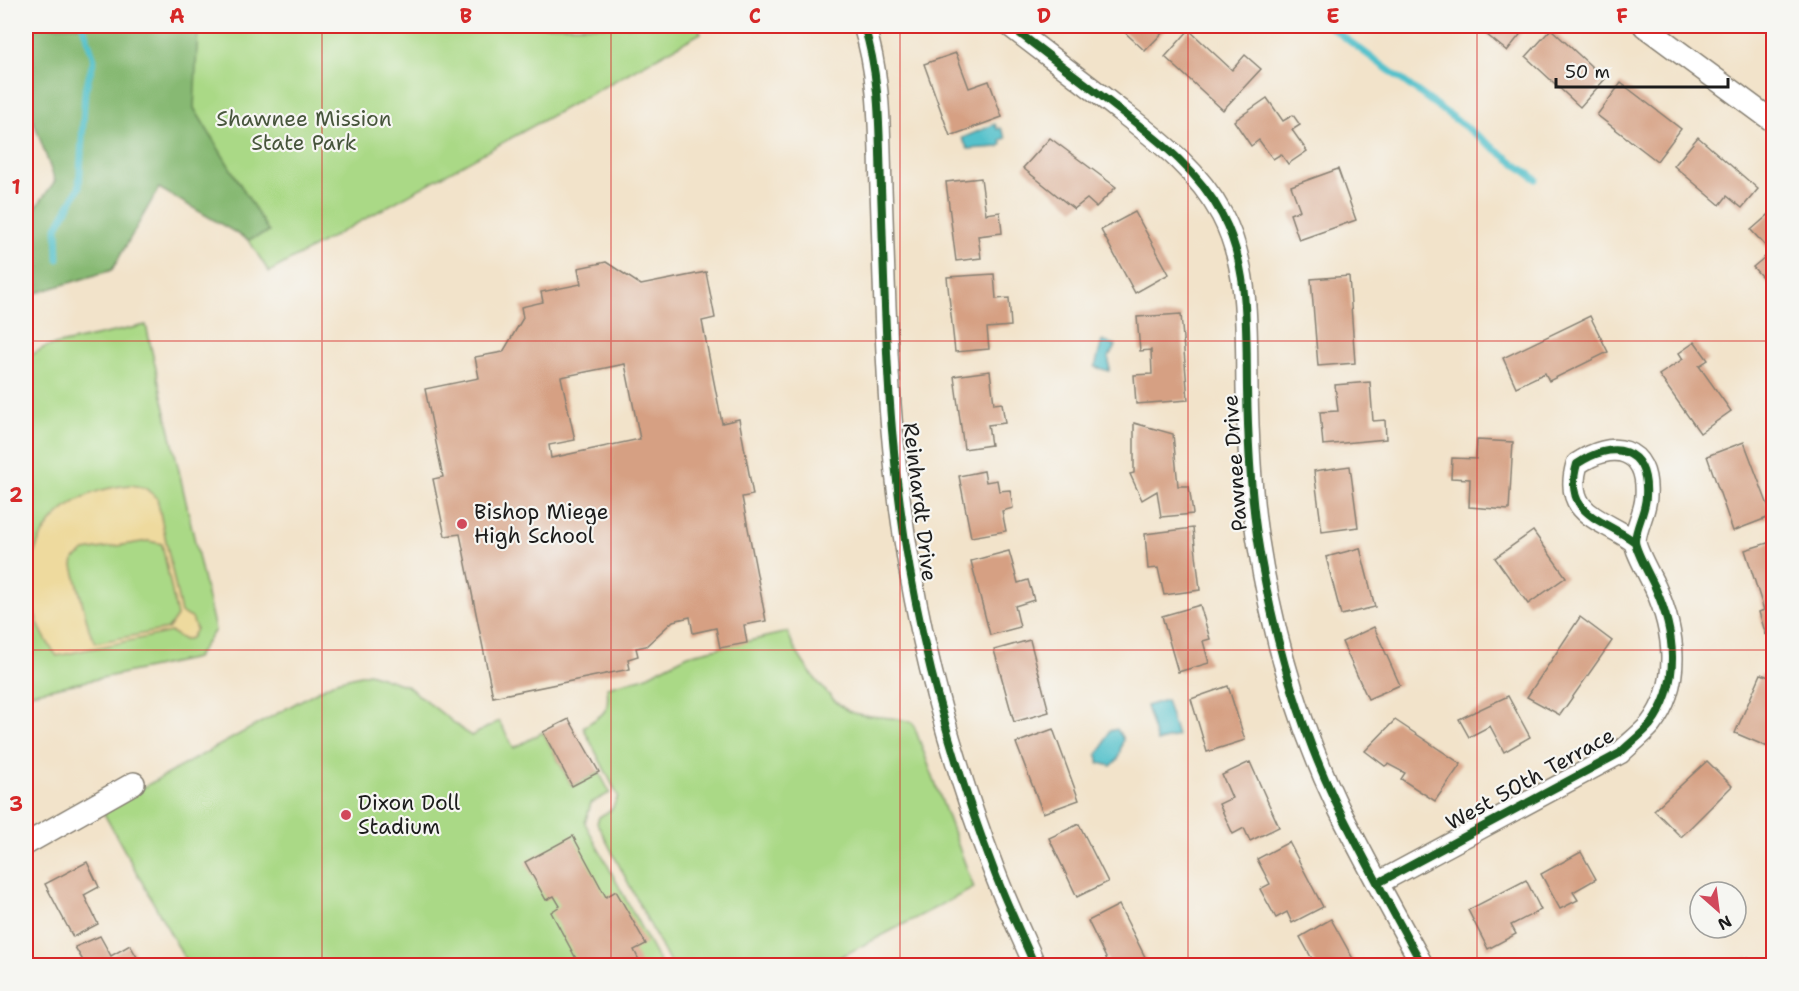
<svg xmlns="http://www.w3.org/2000/svg" width="1799" height="991" font-family="'Shantell Sans',sans-serif">
  <style>
    .green { fill: #aad986; stroke: #637a51; stroke-width: 1.5 }
    .forest { fill: #87b973; stroke: #526a48; stroke-width: 1.5 }
    .sand { fill: #eeda9e; stroke: #857b5d; stroke-width: 1.5; fill-rule: evenodd }
    .water { fill: #54c1cb; stroke: #386e74; stroke-width: 1.5 }
    .lines { fill: none; stroke-linecap: round; stroke-linejoin: round }
    .stream { stroke: #54c1cb; stroke-width: 7 }
    .building { fill: #d6a083; fill-rule: evenodd }
    .minor-casing { stroke: #878073; stroke-width: 24 }
    .minor { stroke: #fff; stroke-width: 21 }
    .cycleway-casing { stroke: #f6f6f2; stroke-width: 11 }
    .cycleway { stroke: #1b5e20; stroke-width: 8 }
    .grid { fill: none; stroke: #d62828; stroke-width: 1.5; stroke-opacity: 0.55 }
    .poi-dot { fill: #d1495b; stroke: #f6f6f2; stroke-width: 2 }
    .labels { text-anchor: middle; dominant-baseline: central; stroke-width: 4.5; stroke-linejoin: round; paint-order: stroke }
    .park-label { font-size: 21px; fill: #47553c; stroke: #f6f6f2 }
    .street-label { font-size: 21px; fill: #1c1c1c; stroke: #f6f6f2 }
    .poi-label { font-size: 21px; fill: #1c1c1c; stroke: #f6f6f2; text-anchor: start }
    .neatline { fill: none; stroke: #d62828; stroke-width: 2 }
    .grid-label { font-size: 20px; text-anchor: middle; font-weight: bold; fill: #d62828 }
  </style>
  <rect width="100%" height="100%" fill="#f6f6f2"/>
  <filter id="ink" filterUnits="userSpaceOnUse"><feTurbulence type="fractalNoise" baseFrequency=".0167" numOctaves="2"/><feDisplacementMap in="SourceGraphic" scale="12" xChannelSelector="R" yChannelSelector="G"/><feConvolveMatrix kernelMatrix="1 2 1 2 8 2 1 2 1" color-interpolation-filters="sRGB"/></filter>
  <filter id="wash" filterUnits="userSpaceOnUse"><feTurbulence type="fractalNoise" baseFrequency=".008" numOctaves="4" result="noise"/><feDisplacementMap in="SourceGraphic" scale="24" xChannelSelector="R" yChannelSelector="G"/><feGaussianBlur stdDeviation="1.35" result="paint"/><feColorMatrix in="noise" values="0 0 0 0 0 0 0 0 0 0 0 0 0 0 0 0 0 1.4 0 .05"/><feComposite in="paint" operator="in"/></filter>
  <g filter="url(#wash)">
    <rect width="100%" height="100%" fill="#f2e3ca"/>
    <!-- green -->
    <g class="green">
      <polygon points="111,26 697,26 701,33 269,272"/>
      <polygon points="146,325 215,630 196,658 26,694 26,358 45,347"/>
      <path d="M788 632C794 654 832 707 854 713 873 719 894 715 913 723L974 888 825 965H671L597 823 599 817 612 809 618 796 583 727C604 714 610 713 607 687L645 677 688 655Z"/>
      <polygon points="369,673 407,686 471,736 499,721 514,748 543,732 572,786 599,772 610,793 591,803 585,823 661,965 188,965 102,810 336,681"/>
    </g>
    <!-- forest -->
    <polygon class="forest" points="26,26 194,26 198,28 194,108 269,232 248,240 159,188 112,270 26,296 26,221 55,181 34,122 26,110"/>
    <!-- sand -->
    <path class="sand" d="M132 485 145 488 157 498 181 613 192 618 196 629 191 638 184 640 171 632 57 656C0 582 36 491 132 485ZM148 541 162 544 177 616 168 629 95 643 89 629 73 566 74 559 85 551Z"/>
    <!-- water -->
    <g class="water">
      <polygon points="995,124 997,129 1001,128 1006,138 1001,140 1002,144 999,147 968,149 962,138"/>
      <polygon points="1102,341 1116,345 1109,356 1109,371 1095,367"/>
      <polygon points="1166,700 1177,736 1157,742 1146,706"/>
      <polygon points="1117,729 1123,739 1118,759 1111,766 1099,763 1097,755 1103,747 1109,731"/>
    </g>
    <g class="lines">
      <!-- stream -->
      <g class="stream">
        <polyline points="1329,26 1536,179"/>
        <polyline points="58,259 57,227 79,188 85,91 94,59 83,26"/>
      </g>
    </g>
    <g id="blocks">
      <!-- building -->
      <g class="building">
        <polygon points="1118,26 1162,26 1166,29 1145,51"/>
        <polygon points="1476,26 1527,26 1507,51"/>
        <polygon points="1551,29 1605,79 1580,107 1526,57"/>
        <polygon points="1189,30 1232,70 1245,55 1261,69 1223,110 1165,57"/>
        <polygon points="956,53 969,88 989,81 1002,117 950,136 924,64"/>
        <polygon points="1621,83 1681,129 1657,161 1597,115"/>
        <polygon points="1267,98 1283,121 1293,115 1300,125 1292,130 1307,151 1288,164 1281,154 1273,159 1259,140 1251,146 1234,121"/>
        <polygon points="1698,137 1758,189 1742,208 1727,196 1720,205 1674,166"/>
        <polygon points="1050,138 1116,187 1096,207 1087,199 1074,209 1023,168"/>
        <polygon points="1338,169 1356,220 1299,240 1290,214 1300,210 1291,186"/>
        <polygon points="981,178 986,214 1000,212 1002,233 978,236 981,258 956,261 946,182"/>
        <polygon points="1774,210 1774,287 1772,288 1753,267 1771,252 1751,230"/>
        <polygon points="1135,212 1169,274 1135,293 1101,230"/>
        <path d="M606 262 641 285 706 272 715 318 702 321 722 423 739 419 753 495 742 497 766 621 744 625 747 643 720 648 716 628 693 633 690 617 673 621 646 646 636 648 638 656 628 659 630 669 493 697 460 534 445 536 433 479 443 477 425 389 479 378 475 357 503 352 523 318 521 307 543 302 541 292 581 284 578 268ZM625 364 640 439 551 458 549 445 575 440 561 377Z"/>
        <polygon points="994,274 996,299 1009,298 1011,326 987,328 989,349 955,352 947,277"/>
        <polygon points="1349,276 1355,363 1318,366 1311,279"/>
        <polygon points="1181,314 1188,400 1136,404 1134,375 1152,374 1151,350 1140,351 1137,317"/>
        <polygon points="1590,316 1608,352 1549,381 1545,373 1516,387 1503,358"/>
        <polygon points="1695,342 1708,360 1699,366 1731,411 1700,433 1659,375 1683,359 1679,353"/>
        <polygon points="990,371 994,404 1002,403 1005,423 988,425 991,445 964,449 954,376"/>
        <polygon points="1370,382 1373,421 1385,420 1386,439 1323,445 1320,412 1338,411 1335,385"/>
        <polygon points="1134,423 1173,434 1178,486 1189,486 1193,514 1161,517 1157,491 1142,500 1130,474 1134,473"/>
        <polygon points="1477,440 1513,442 1509,510 1469,507 1470,479 1451,478 1452,458 1476,459"/>
        <polygon points="1744,442 1772,516 1733,531 1707,456"/>
        <polygon points="1350,466 1358,527 1322,532 1314,471"/>
        <polygon points="984,471 986,482 997,480 999,491 1010,490 1013,508 1002,511 1006,531 971,537 959,476"/>
        <polygon points="1193,528 1200,590 1164,595 1158,568 1148,569 1145,534"/>
        <polygon points="1533,531 1566,577 1528,604 1495,558"/>
        <polygon points="1774,541 1774,632 1766,635 1759,612 1764,610 1745,550"/>
        <polygon points="1360,548 1375,607 1341,615 1326,557"/>
        <polygon points="1009,551 1018,583 1028,580 1034,600 1015,606 1020,627 990,635 971,561"/>
        <polygon points="1200,605 1210,639 1203,641 1209,663 1178,672 1162,616"/>
        <polygon points="1580,617 1612,641 1560,715 1527,697"/>
        <polygon points="1374,627 1400,685 1368,699 1342,642"/>
        <polygon points="1030,640 1049,712 1014,722 994,650"/>
        <polygon points="1761,674 1774,679 1774,735 1768,747 1735,733"/>
        <polygon points="1228,686 1245,740 1207,752 1191,699"/>
        <polygon points="1508,696 1530,737 1504,752 1490,726 1469,737 1459,719"/>
        <polygon points="569,719 599,772 572,786 543,732"/>
        <polygon points="1395,720 1461,764 1435,801 1401,779 1405,773 1388,764 1385,766 1365,751"/>
        <polygon points="1053,729 1079,800 1043,813 1016,743"/>
        <polygon points="1707,761 1732,786 1681,837 1654,810"/>
        <polygon points="1250,762 1279,827 1250,841 1244,828 1233,834 1219,804 1232,798 1222,775"/>
        <polygon points="1079,824 1108,882 1077,897 1049,838"/>
        <polygon points="573,836 606,897 616,891 646,944 634,950 642,966 580,966 551,912 560,906 554,896 546,900 525,862"/>
        <polygon points="1289,842 1323,907 1292,923 1287,912 1276,918 1260,889 1270,884 1257,859"/>
        <polygon points="1581,852 1596,879 1573,892 1578,900 1560,909 1541,874"/>
        <polygon points="87,862 99,887 84,895 98,924 73,937 45,884"/>
        <polygon points="1526,880 1541,910 1511,925 1516,934 1488,949 1468,910"/>
        <polygon points="1119,905 1148,963 1143,966 1110,966 1088,921"/>
        <polygon points="1331,919 1357,966 1316,966 1300,937"/>
        <polygon points="100,936 111,956 130,945 142,966 86,966 75,947"/>
        <polygon points="1748,957 1753,966 1731,966"/>
      </g>
    </g>
  </g>
  <g filter="url(#ink)">
    <use href="#blocks" fill-opacity="0" stroke="#878073" stroke-width="1.5"/>
    <g class="lines">
      <!-- minor casing -->
      <g class="minor-casing">
        <g id="minor">
          <path d="M864 26C881 78 879 134 881 188 884 269 885 350 892 430 904 581 939 727 993 868 1005 901 1021 933 1035 966"/>
          <path d="M1010 26C1043 51 1075 76 1108 101 1151 135 1196 166 1222 215 1250 268 1246 331 1247 389 1248 438 1250 487 1257 535 1271 627 1296 719 1336 803 1363 858 1393 912 1423 966"/>
          <polyline points="1644,26 1774,122"/>
          <polyline points="26,844 134,783"/>
          <path d="M1378 883 1620 753C1629 744 1641 735 1650 725 1682 683 1675 631 1655 587 1650 576 1635 550 1635 541 1636 526 1646 511 1646 496 1649 446 1612 440 1577 464 1562 516 1603 518 1635 542"/>
        </g>
      </g>
      <!-- minor -->
      <use href="#minor" class="minor"/>
      <!-- cycleway casing -->
      <g class="cycleway-casing">
        <g id="cycleway">
          <path d="M864 26C881 78 879 134 881 188 884 269 885 350 892 430 904 581 939 727 993 868 1005 901 1021 933 1035 966"/>
          <path d="M1010 26C1043 51 1075 76 1108 101 1151 135 1196 166 1222 215 1250 268 1246 331 1247 389 1248 438 1250 487 1257 535 1271 627 1296 719 1336 803 1363 858 1393 912 1423 966"/>
          <path d="M1378 883 1620 753C1629 744 1641 735 1650 725 1682 683 1675 631 1655 587 1650 576 1635 550 1635 541 1636 526 1646 511 1646 496 1649 446 1612 440 1577 464 1562 516 1603 518 1635 542"/>
        </g>
      </g>
      <!-- cycleway -->
      <use href="#cycleway" class="cycleway"/>
    </g>
  </g>
  <!-- grid -->
  <path class="grid" d="M322 26V966M611 26V966M900 26V966M1188 26V966M1477 26V966M26 341H1774M26 650H1774"/>
  <!-- markers -->
  <g class="poi-dot">
    <circle cx="462" cy="524" r="6"/>
    <circle cx="346" cy="815" r="6"/>
  </g>
  <g class="labels">
    <!-- park labels -->
    <g class="park-label">
      <text x="304" y="119">Shawnee Mission<tspan x="304" dy="24">State Park</tspan></text>
    </g>
    <!-- street labels -->
    <g class="street-label">
      <text transform="translate(1235 463) rotate(-94)">Pawnee Drive</text>
      <text transform="translate(920 502) rotate(83)">Reinhardt Drive</text>
      <text transform="translate(1530 779) rotate(-29)">West 50th Terrace</text>
    </g>
    <!-- poi labels -->
    <g class="poi-label">
      <text x="474" y="512">Bishop Miege<tspan x="474" dy="24">High School</tspan></text>
      <text x="358" y="803">Dixon Doll<tspan x="358" dy="24">Stadium</tspan></text>
    </g>
  </g>
  <!-- margin -->
  <rect width="1799" height="991" fill="none" stroke="#f6f6f2" stroke-width="66"/>
  <!-- north arrow -->
  <g transform="translate(1718 910) rotate(152)"><circle r="28" fill="#f6f6f2" stroke="#9f9f9c" stroke-width="1.5"/>
  <path d="M0-4.5L10 22L0 15L-10 22Z" fill="#d1495b"/>
  <text y="-9" font-size="16" font-weight="bold" text-anchor="middle" fill="#1c1c1c">N</text>
  </g>
  <!-- scale -->
  <path d="M1556 78v9h172v-9" fill="none" stroke="#1c1c1c" stroke-width="3"/>
  <text x="1565" y="78" font-size="18" fill="#1c1c1c" stroke="#f6f6f2" stroke-width="4.5" paint-order="stroke">50 m</text>
  <rect x="33" y="33" width="1733" height="925" class="neatline"/>
  <g class="grid-label">
    <text x="177" y="23">A</text>
    <text x="466" y="23">B</text>
    <text x="755" y="23">C</text>
    <text x="1044" y="23">D</text>
    <text x="1333" y="23">E</text>
    <text x="1622" y="23">F</text>
    <text x="16" y="194">1</text>
    <text x="16" y="502">2</text>
    <text x="16" y="811">3</text>
  </g>
</svg>
